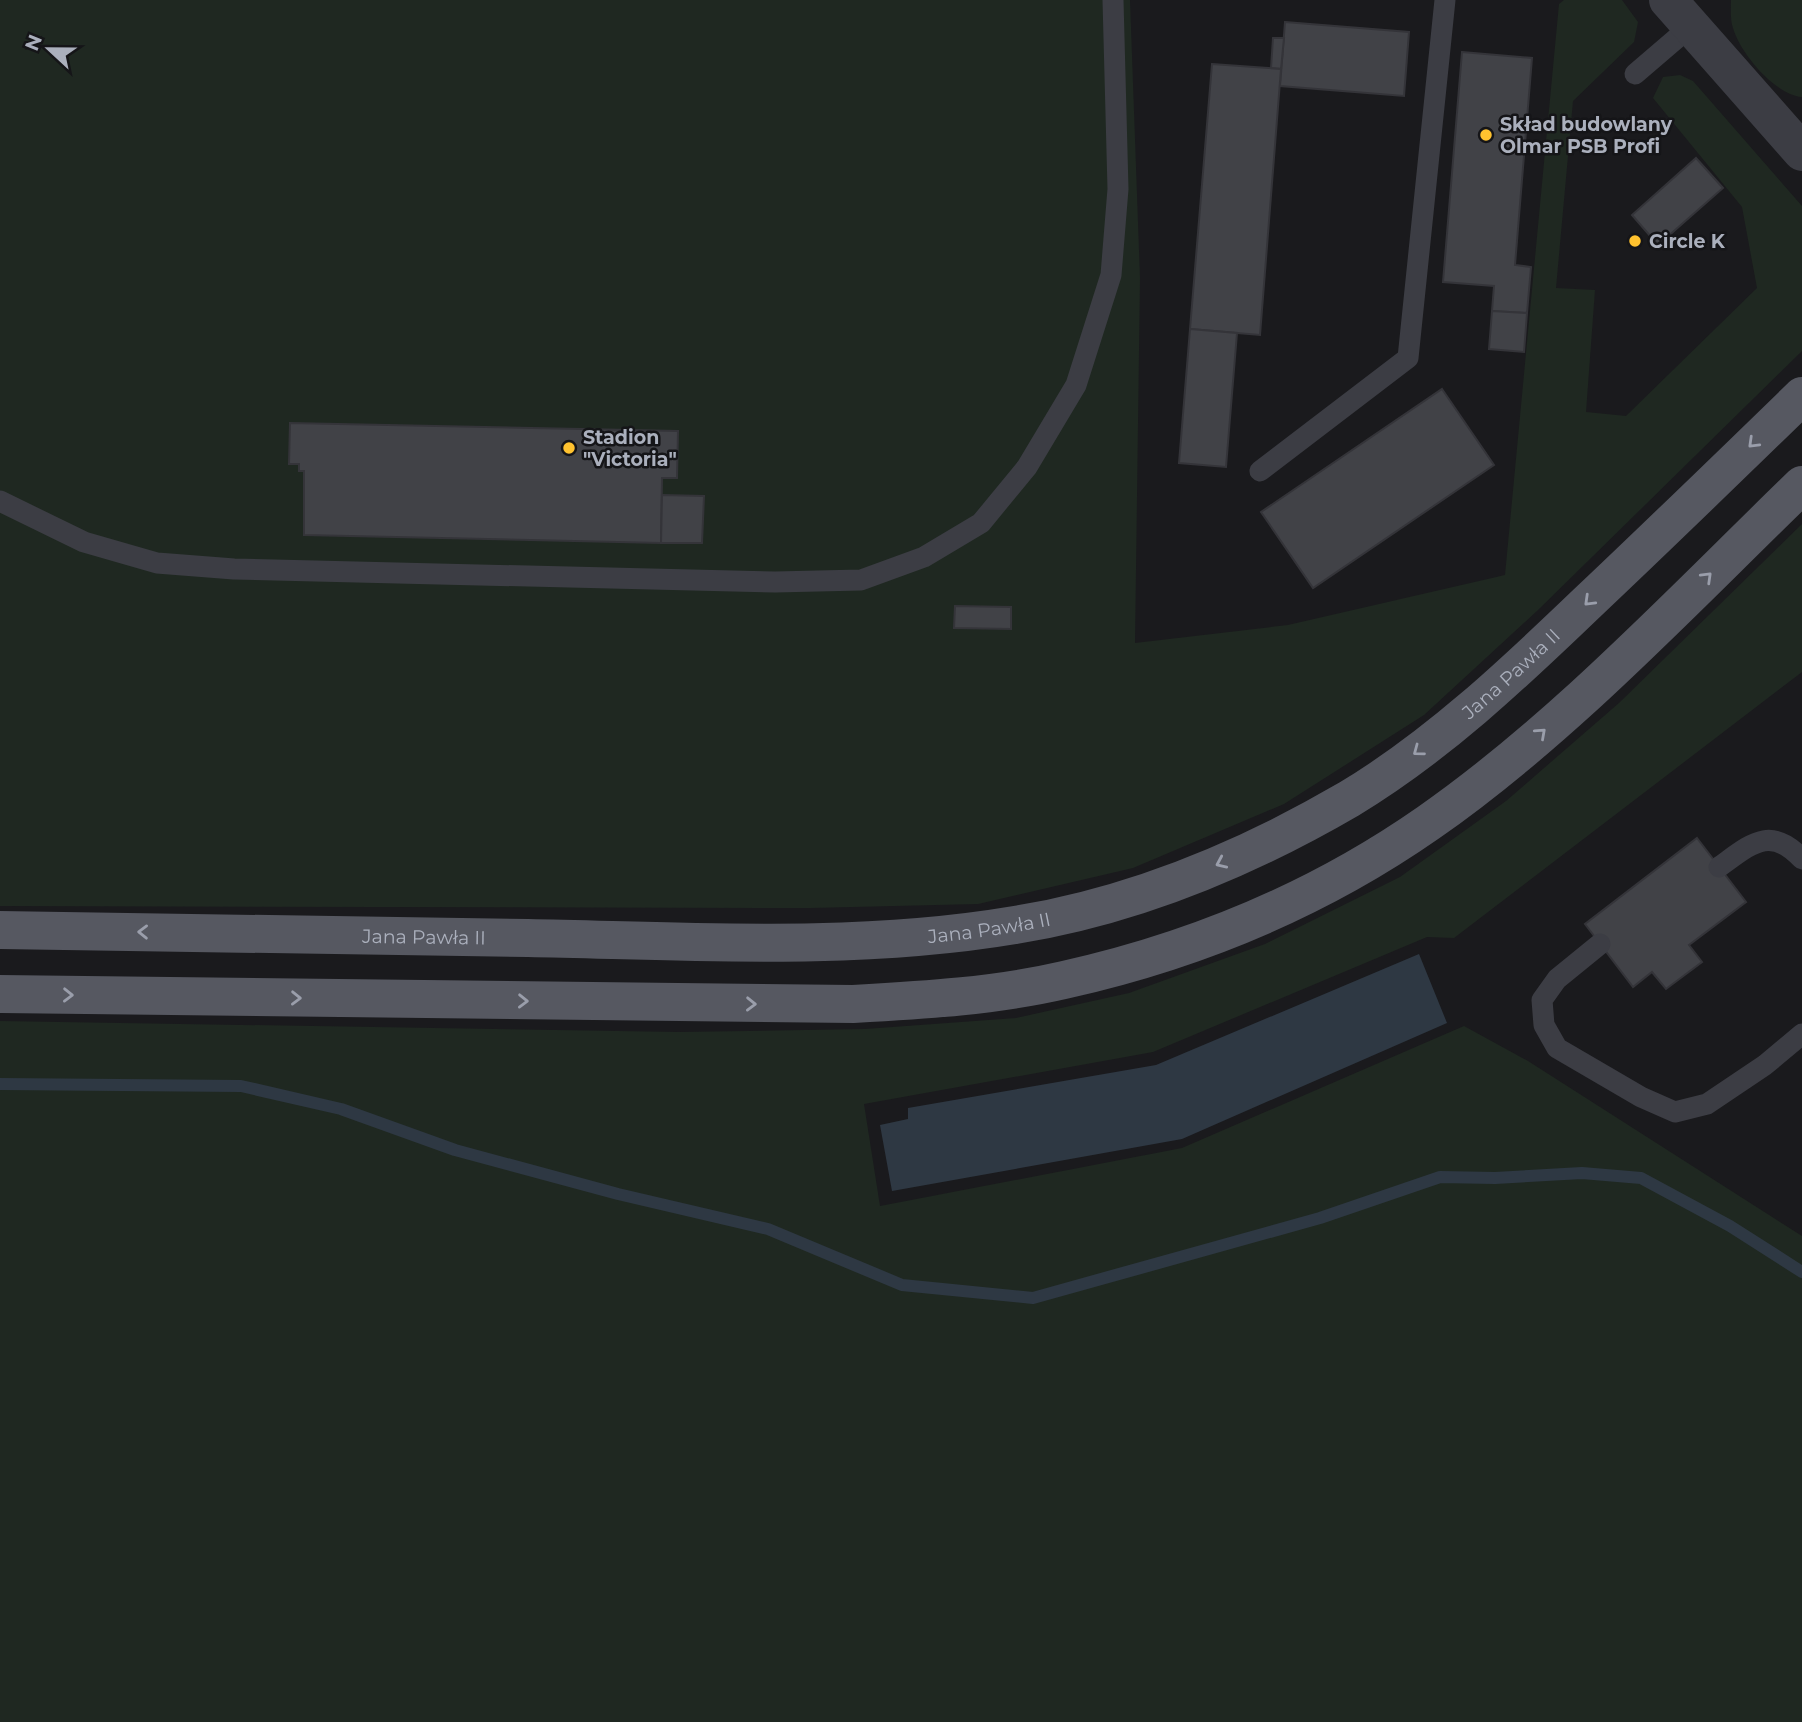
<svg xmlns="http://www.w3.org/2000/svg" width="1802" height="1722" font-family="Montserrat,sans-serif">
  <style>
    .green { fill: #1f2821 }
    .water { fill: #2e3843 }
    .lines { fill: none; stroke-linecap: round; stroke-linejoin: round }
    .stream { stroke: #2e3843; stroke-width: 12 }
    .building { fill: #414247; stroke: #343439; stroke-width: 2 }
    .service { stroke: #3c3d44; stroke-width: 21 }
    .tertiary { stroke: #3c3d44; stroke-width: 38 }
    .primary { stroke: #565861; stroke-width: 38 }
    .oneway { stroke: #9a9eab }
    .poi-dot { fill: #ffc22f; stroke: #151518; stroke-width: 2.5 }
    .labels { text-anchor: middle; dominant-baseline: central; stroke-width: 5; stroke-linejoin: round; paint-order: stroke }
    .poi-label { font-size: 19px; font-weight: bold; fill: #abb0bd; stroke: #151518; text-anchor: start }
    .street-label { font-size: 19px; fill: #abb0bd; stroke: #151518 }
  </style>
  <rect width="100%" height="100%" fill="#1a1a1d"/>
  <!-- green -->
  <g class="green">
    <polygon points="0,0 1130,0 1140,278 1135,643 1288,625 1505,575 1559,4 1564,0 1622,0 1638,22 1634,42 1573,101 1556,288 1595,290 1586,412 1626,416 1757,288 1742,207 1653,98 1663,77 1680,75 1693,81 1802,206 1802,351 1538,610 1424,715 1284,804 1133,868 978,904 811,908 0,906"/>
    <path d="M1731 0H1802V97C1775 95 1740 53 1733 28 1730 20 1731 9 1731 0Z"/>
    <polygon points="1802,524 1802,672 1454,938 1427,937 1153,1052 864,1104 880,1206 1182,1148 1464,1026 1528,1061 1802,1236 1802,1722 0,1722 0,1021 679,1032 865,1029 1016,1018 1129,993 1265,944 1400,877 1506,801 1619,703"/>
  </g>
  <!-- water -->
  <polygon class="water" points="1419,954 1447,1023 1182,1139 892,1191 880,1125 908,1119 908,1108 1156,1065"/>
  <g class="lines">
    <!-- stream -->
    <polyline class="stream" points="0,1084 241,1086 341,1109 455,1150 618,1194 768,1229 902,1285 1033,1298 1320,1218 1440,1177 1495,1178 1582,1173 1641,1178 1730,1226 1802,1272"/>
  </g>
  <!-- building -->
  <g class="building">
    <polygon points="1285,22 1409,32 1404,96 1280,86"/>
    <polygon points="1273,38 1284,38 1281,69 1271,68"/>
    <polygon points="1462,52 1532,58 1515,265 1531,267 1527,313 1492,311 1494,286 1443,282"/>
    <polygon points="1212,64 1281,69 1260,335 1190,329"/>
    <polygon points="1696,158 1723,188 1658,245 1632,215"/>
    <polygon points="1492,311 1527,313 1524,352 1489,349"/>
    <polygon points="1190,329 1237,333 1226,467 1179,463"/>
    <polygon points="1442,389 1494,465 1313,588 1261,512"/>
    <polygon points="290,423 678,431 677,478 662,478 661,543 304,535 304,471 299,471 299,464 289,464"/>
    <polygon points="662,495 704,496 702,543 661,543"/>
    <polygon points="955,606 1011,607 1011,629 954,628"/>
    <polygon points="1697,838 1746,902 1689,945 1702,962 1666,989 1652,972 1633,987 1585,924"/>
  </g>
  <g class="lines">
    <!-- service -->
    <g class="service">
      <polyline points="1635,74 1691,26"/>
      <polyline points="1260,471 1408,358 1445,0"/>
      <polyline points="0,501 84,542 157,563 234,569 775,582 861,580 924,557 981,523 1027,467 1076,385 1111,275 1118,189 1113,0"/>
      <path d="M1719 867C1750 845 1770 824 1802 859"/>
      <polyline points="1600,944 1557,979 1542,1000 1544,1025 1557,1048 1641,1097 1675,1112 1707,1104 1765,1065 1802,1034"/>
    </g>
    <!-- tertiary -->
    <polyline class="tertiary" points="1668,0 1802,152"/>
    <!-- primary -->
    <g class="primary">
      <path id="s1" d="M0 930C176 933 352 936 528 938 690 941 855 952 1015 925 1133 906 1246 859 1349 799 1437 746 1513 674 1587 603 1659 535 1731 465 1802 396"/>
      <path d="M0 994 853 1004C924 1000 995 996 1064 980 1194 951 1319 899 1428 823 1563 729 1684 599 1802 485"/>
    </g>
  </g>
  <!-- one-way arrows -->
  <defs><path id="oneway-chevron" d="M-2-3.5L2.5 0L-2 3.5" fill="none" stroke-width="1.6" stroke-linecap="round" stroke-linejoin="round" transform="scale(1.75)"/></defs>
  <g class="oneway">
    <use href="#oneway-chevron" transform="translate(1753 443) rotate(136)"/>
    <use href="#oneway-chevron" transform="translate(1707 577) rotate(-44)"/>
    <use href="#oneway-chevron" transform="translate(1589 601) rotate(136)"/>
    <use href="#oneway-chevron" transform="translate(1541 733) rotate(-42)"/>
    <use href="#oneway-chevron" transform="translate(1418 751) rotate(143)"/>
    <use href="#oneway-chevron" transform="translate(1221 863) rotate(156)"/>
    <use href="#oneway-chevron" transform="translate(143 932) rotate(-179)"/>
    <use href="#oneway-chevron" transform="translate(68 995) rotate(1)"/>
    <use href="#oneway-chevron" transform="translate(296 998) rotate(1)"/>
    <use href="#oneway-chevron" transform="translate(523 1001) rotate(1)"/>
    <use href="#oneway-chevron" transform="translate(751 1004) rotate(1)"/>
  </g>
  <!-- markers -->
  <g class="poi-dot">
    <circle cx="1486" cy="135" r="7"/>
    <circle cx="1635" cy="241" r="7"/>
    <circle cx="569" cy="448" r="7"/>
  </g>
  <g class="labels">
    <!-- poi labels -->
    <g class="poi-label">
      <text x="1500" y="124">Skład budowlany<tspan x="1500" dy="22">Olmar PSB Profi</tspan></text>
      <text x="1649" y="241">Circle K</text>
      <text x="583" y="437">Stadion<tspan x="583" dy="22">"Victoria"</tspan></text>
    </g>
    <!-- street labels -->
    <g class="street-label">
      <text stroke="none"><textPath href="#s1" startOffset="1580">Jana Pawła II</textPath></text>
      <text stroke="none"><textPath href="#s1" startOffset="990">Jana Pawła II</textPath></text>
      <text stroke="none"><textPath href="#s1" startOffset="424">Jana Pawła II</textPath></text>
    </g>
  </g>
  <!-- north arrow -->
  <g transform="translate(49 49) rotate(292)" stroke="#151518" stroke-width="5" paint-order="stroke">
  <path d="M0-5L12 26L0 18L-12 26Z" fill="#abb0bd"/>
  <text y="-10" font-size="19" font-weight="bold" text-anchor="middle" fill="#abb0bd">N</text>
  </g>
</svg>
